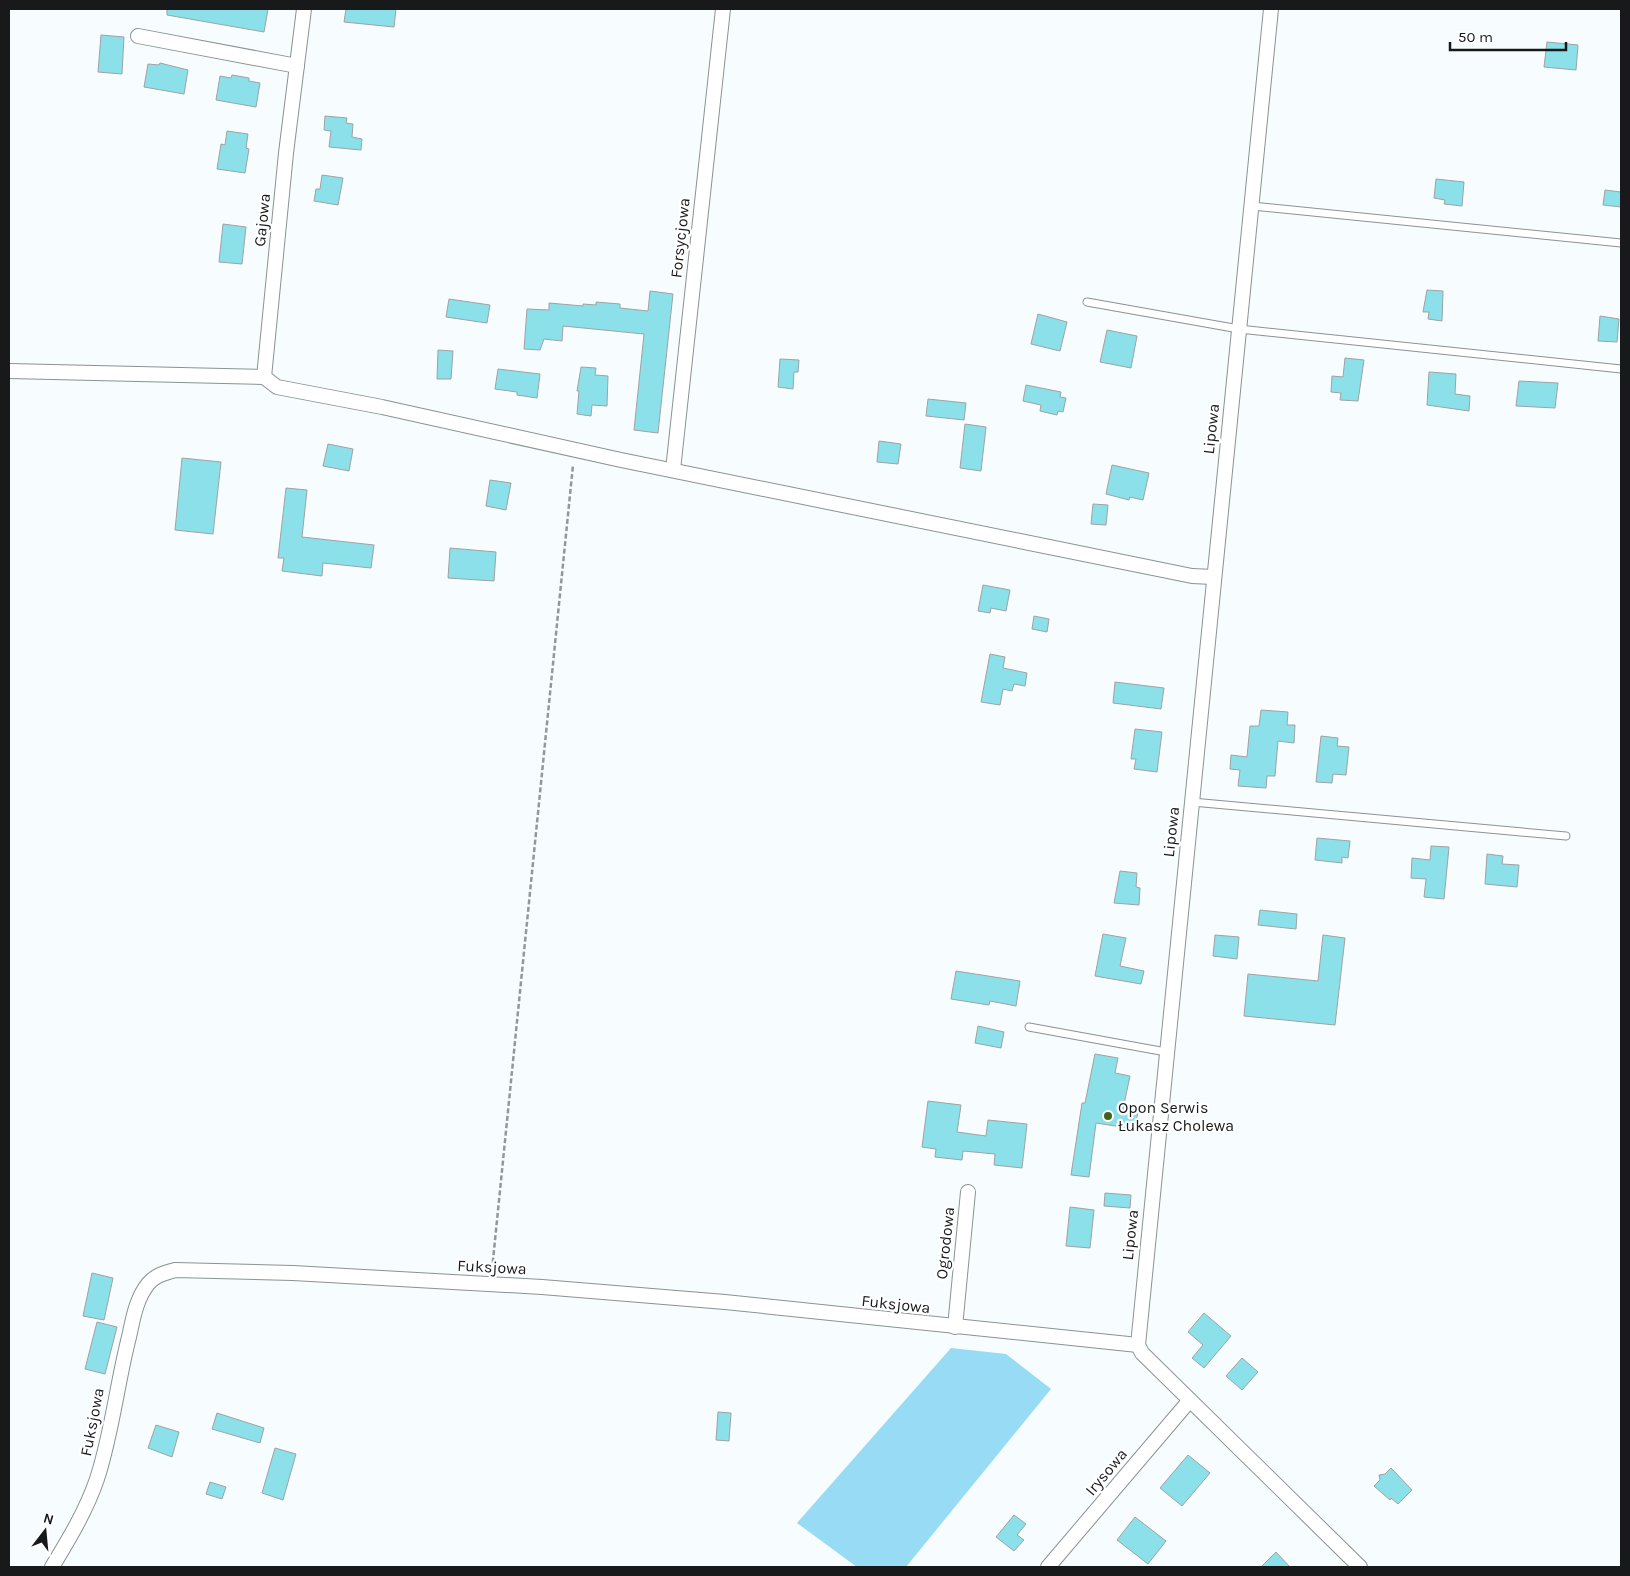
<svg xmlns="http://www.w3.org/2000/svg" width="1630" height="1576" font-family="Karla,sans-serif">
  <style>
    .green { fill: #97dbf4 }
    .building { fill: #8ce0ea; stroke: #9ea3a3 }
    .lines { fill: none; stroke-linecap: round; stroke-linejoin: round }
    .service-casing { stroke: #8c9193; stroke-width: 9 }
    .minor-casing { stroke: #8c9193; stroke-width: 16 }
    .path { stroke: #949799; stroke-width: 2.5; stroke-dasharray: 5 2.5; stroke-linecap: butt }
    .service { stroke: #fff; stroke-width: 7 }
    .minor { stroke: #fff; stroke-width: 14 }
    .poi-dot { fill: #3e6219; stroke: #fff; stroke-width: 2 }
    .labels { text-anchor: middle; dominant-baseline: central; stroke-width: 4.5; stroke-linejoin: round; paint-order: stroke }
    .street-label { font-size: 16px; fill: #17191a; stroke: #fff }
    .poi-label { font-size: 16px; fill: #17191a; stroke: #fff; text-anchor: start }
  </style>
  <rect width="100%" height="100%" fill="#f7fcfe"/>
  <!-- green -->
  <polygon class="green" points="951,1348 1006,1354 1051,1389 906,1567 857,1567 797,1523"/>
  <!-- building -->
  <g class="building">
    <polygon points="167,9 268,9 264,32 167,15"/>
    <polygon points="346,9 396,9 394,27 344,22"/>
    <polygon points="101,35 124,37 122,74 98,72"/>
    <polygon points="1547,42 1578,45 1576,70 1544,67"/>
    <polygon points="160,63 188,70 184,94 144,87 148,64 159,65"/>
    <polygon points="232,75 249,78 249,81 260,83 256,107 216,100 220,76 231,78"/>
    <polygon points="325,116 347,118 346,123 353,124 352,137 362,139 361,150 329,147 331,131 324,130"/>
    <polygon points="227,131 248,134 246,148 249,149 245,173 217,169 221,144 225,145"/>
    <polygon points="322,175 343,178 338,205 314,201 316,189 320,189"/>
    <polygon points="1436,179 1464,182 1462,206 1444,204 1445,200 1434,198"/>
    <polygon points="1605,190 1621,192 1621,207 1603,205"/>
    <polygon points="223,224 246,227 242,264 219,262"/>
    <polygon points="1427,290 1443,291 1442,321 1428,319 1429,312 1423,312"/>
    <polygon points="650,291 673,294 658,433 634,430 644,334 563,326 562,341 544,339 540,350 524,349 527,309 549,310 549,303 583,306 583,304 596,305 596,302 620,304 620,308 648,311"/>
    <polygon points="449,299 490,305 487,323 446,317"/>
    <polygon points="1038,314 1067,322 1060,351 1031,344"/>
    <polygon points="1600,316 1619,319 1617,342 1598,341"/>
    <polygon points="1107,330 1137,336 1131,368 1100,362"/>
    <polygon points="438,350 453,351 451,379 437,379"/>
    <polygon points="1345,358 1364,360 1358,401 1340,400 1341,393 1331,392 1332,376 1343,377"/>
    <polygon points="780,359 799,360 798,372 794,372 793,389 778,387"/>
    <polygon points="581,367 596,368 595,375 608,376 607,406 592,405 591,416 577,414 579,391 577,391"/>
    <polygon points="498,369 540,374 537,398 517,395 517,392 495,389"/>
    <polygon points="1429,372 1456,374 1455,394 1470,396 1469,411 1427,405"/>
    <polygon points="1519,381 1558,383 1555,408 1516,406"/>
    <polygon points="1026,385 1061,392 1060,397 1066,398 1063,412 1058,411 1057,415 1040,411 1041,405 1023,401"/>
    <polygon points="928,399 966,403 964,420 926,416"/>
    <polygon points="965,424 986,427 981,471 960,468"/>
    <polygon points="879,441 901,444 898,464 877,462"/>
    <polygon points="328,444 353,449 349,471 323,466"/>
    <polygon points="182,458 221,462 213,534 175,530"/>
    <polygon points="1112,465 1149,473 1143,500 1130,497 1129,500 1106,494"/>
    <polygon points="490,480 511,483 506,510 486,506"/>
    <polygon points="286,488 307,490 302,537 374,545 371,568 323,563 322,576 282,571 284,558 278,558"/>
    <polygon points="1093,504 1108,505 1106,525 1091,524"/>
    <polygon points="450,548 496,552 494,581 448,578"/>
    <polygon points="983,585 1010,590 1006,611 991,608 990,613 978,611"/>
    <polygon points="1034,616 1049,619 1047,632 1032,629"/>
    <polygon points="990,654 1005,657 1003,668 1027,673 1025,686 1014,684 1012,691 1003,689 1000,705 981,702"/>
    <polygon points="1115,682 1164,688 1161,709 1113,703"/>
    <polygon points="1261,710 1288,712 1287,725 1295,725 1294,743 1278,741 1275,776 1267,776 1266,788 1238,786 1240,770 1230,769 1231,755 1247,757 1250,726 1259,726"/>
    <polygon points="1135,729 1162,732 1157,772 1134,769 1136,759 1131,759"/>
    <polygon points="1321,736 1338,738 1337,746 1349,747 1346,775 1333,774 1332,783 1316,782"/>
    <polygon points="1317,838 1350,841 1348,858 1342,857 1342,863 1315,860"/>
    <polygon points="1431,846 1449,847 1444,899 1424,897 1426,879 1411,878 1412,858 1430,860"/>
    <polygon points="1487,854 1503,856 1502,864 1519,865 1517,887 1485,884"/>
    <polygon points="1120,871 1137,873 1136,887 1140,888 1139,905 1114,903"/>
    <polygon points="1260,910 1297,914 1296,929 1258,925"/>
    <polygon points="1103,934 1126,938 1120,966 1144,971 1141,984 1095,976"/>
    <polygon points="1215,935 1239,937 1237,959 1213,956"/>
    <polygon points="1323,935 1345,938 1335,1025 1244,1016 1248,974 1318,981"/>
    <polygon points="956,971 1020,981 1016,1006 990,1001 989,1005 951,999"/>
    <polygon points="978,1026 1004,1032 1001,1048 975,1043"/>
    <polygon points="1095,1054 1118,1058 1115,1073 1130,1076 1123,1109 1138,1111 1135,1129 1096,1123 1089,1177 1071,1175 1082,1103 1085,1103"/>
    <polygon points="928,1101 961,1105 957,1132 986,1136 988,1120 1027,1124 1022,1168 994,1165 995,1154 963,1151 962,1160 935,1157 936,1149 922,1147"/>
    <polygon points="1105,1193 1131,1195 1130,1208 1104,1206"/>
    <polygon points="1070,1207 1094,1210 1090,1248 1066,1246"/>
    <polygon points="92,1273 113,1278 104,1320 83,1316"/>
    <polygon points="1204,1313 1231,1336 1204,1368 1192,1358 1203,1345 1188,1332"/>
    <polygon points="97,1322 117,1327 105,1374 85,1369"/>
    <polygon points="1242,1358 1258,1372 1242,1390 1226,1376"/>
    <polygon points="718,1412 731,1413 729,1441 716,1440"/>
    <polygon points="217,1413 264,1428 260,1443 212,1429"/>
    <polygon points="156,1425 179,1432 172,1457 148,1448"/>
    <polygon points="275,1448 296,1454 283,1500 262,1493"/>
    <polygon points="1188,1455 1210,1473 1182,1506 1160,1488"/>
    <polygon points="1391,1468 1412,1490 1398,1504 1391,1498 1390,1500 1374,1486 1380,1480 1379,1475 1385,1474"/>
    <polygon points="210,1482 226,1487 222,1499 206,1494"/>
    <polygon points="1014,1515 1026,1524 1017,1535 1024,1540 1014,1551 996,1537"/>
    <polygon points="1135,1517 1166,1541 1148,1564 1117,1540"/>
    <polygon points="1276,1552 1290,1567 1261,1567"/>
  </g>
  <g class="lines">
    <!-- service casing -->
    <g class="service-casing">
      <g id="service">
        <polyline points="1252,206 1621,243"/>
        <polyline points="1087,302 1239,329 1621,369"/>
        <polyline points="1192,802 1566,836"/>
        <polyline points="1029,1027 1166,1052"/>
      </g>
    </g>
    <!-- minor casing -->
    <g class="minor-casing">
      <g id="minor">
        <polyline points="1271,9 1138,1345 1142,1353 1360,1567"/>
        <polyline points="138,36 297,66"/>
        <polyline points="9,371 264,377 277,387 382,407 621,460 1192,576 1213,577"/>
        <polyline points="264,377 286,153 304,9"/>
        <polyline points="673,470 723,9"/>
        <polyline points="955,1327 968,1192"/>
        <path d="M52 1567C69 1539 86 1511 97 1479 112 1433 117 1384 129 1337 133 1319 136 1299 148 1284 155 1275 165 1273 175 1270L293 1273 542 1287 725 1302 1138 1345"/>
        <polyline points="1048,1567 1190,1400"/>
      </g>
    </g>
    <!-- path -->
    <polyline class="path" points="492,1270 573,465"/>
    <!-- service -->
    <use href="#service" class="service"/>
    <!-- minor -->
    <use href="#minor" class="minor"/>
  </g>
  <!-- markers -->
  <circle class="poi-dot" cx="1108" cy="1116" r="5"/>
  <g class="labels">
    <!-- street labels -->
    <g class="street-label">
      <text transform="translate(262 220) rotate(-84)">Gajowa</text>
      <text transform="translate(680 238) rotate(-84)">Forsycjowa</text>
      <text transform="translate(1211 429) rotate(-84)">Lipowa</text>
      <text transform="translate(1171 832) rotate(-84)">Lipowa</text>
      <text transform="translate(1130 1235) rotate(-84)">Lipowa</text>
      <text transform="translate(945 1243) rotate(-84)">Ogrodowa</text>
      <text transform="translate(492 1267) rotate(3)">Fuksjowa</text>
      <text transform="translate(896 1304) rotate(6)">Fuksjowa</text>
      <text transform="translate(92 1422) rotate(-79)">Fuksjowa</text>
      <text transform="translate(1106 1472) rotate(-50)">Irysowa</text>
    </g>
    <!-- poi labels -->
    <g class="poi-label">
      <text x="1118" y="1107">Opon Serwis<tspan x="1118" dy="18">Łukasz Cholewa</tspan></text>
    </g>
  </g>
  <!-- border -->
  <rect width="1630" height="1576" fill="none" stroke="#17191a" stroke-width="20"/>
  <!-- north arrow -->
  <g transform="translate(45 1531) rotate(16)" stroke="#ffffff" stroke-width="4" paint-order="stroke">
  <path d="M0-4L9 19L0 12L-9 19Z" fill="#17191a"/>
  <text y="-8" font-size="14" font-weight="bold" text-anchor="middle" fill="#17191a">N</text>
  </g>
  <!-- scale -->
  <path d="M1450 42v8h116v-8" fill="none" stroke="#17191a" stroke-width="2.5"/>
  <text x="1458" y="42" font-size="15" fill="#17191a" stroke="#ffffff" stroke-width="4" paint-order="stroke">50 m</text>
</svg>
